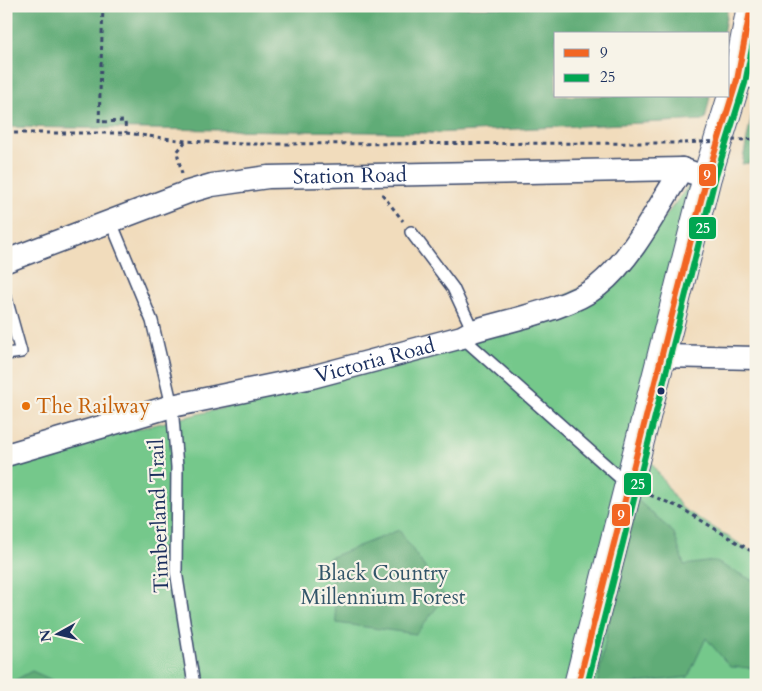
<svg xmlns="http://www.w3.org/2000/svg" width="762" height="691" font-family="Cardo,serif">
  <style>
    .green { fill: #75c88b; stroke: #487c74 }
    .forest { fill: #60ac77; stroke: #3e6e6a }
    .lines { fill: none; stroke-linecap: round; stroke-linejoin: round }
    .stream { stroke: #5caed7; stroke-width: 5.5 }
    .lane-casing { stroke: #3b496c; stroke-width: 14 }
    .street-casing { stroke: #3b496c; stroke-width: 25 }
    .secondary-casing { stroke: #3b496c; stroke-width: 30 }
    .path { stroke: #3b496c; stroke-width: 3; stroke-dasharray: 4 4; stroke-linecap: butt }
    .lane { stroke: #fff; stroke-width: 11 }
    .street { stroke: #fff; stroke-width: 22 }
    .secondary { stroke: #fff; stroke-width: 28 }
    .path-bridge { stroke: #3b496c; stroke-width: 3; stroke-dasharray: 4 4; stroke-linecap: butt }
    .bus-1-casing { stroke: #f7f3e8; stroke-width: 10 }
    .bus-2-casing { stroke: #f7f3e8; stroke-width: 10 }
    .bus-1 { stroke: #f26522; stroke-width: 6 }
    .bus-2 { stroke: #00a651; stroke-width: 6 }
    .bus-dot { fill: #1b2f5e; stroke: #f7f3e8; stroke-width: 2 }
    .food-dot { fill: #e8710a; stroke: #f7f3e8; stroke-width: 2 }
    .labels { text-anchor: middle; dominant-baseline: central; stroke-width: 4.5; stroke-linejoin: round; paint-order: stroke }
    .street-label { font-size: 21px; fill: #1b2f5e; stroke: #f7f3e8 }
    .food-label { font-size: 21px; fill: #c56008; stroke: #f7f3e8; text-anchor: start }
    .park-label { font-size: 21px; fill: #325569; stroke: #f7f3e8 }
    .line-badge { stroke: #f7f3e8; stroke-width: 2 }
    .badge-label { font-size: 14px; text-anchor: middle; font-weight: bold; fill: #fff }
  </style>
  <rect width="100%" height="100%" fill="#f7f3e8"/>
  <filter id="ink" filterUnits="userSpaceOnUse"><feTurbulence type="fractalNoise" baseFrequency=".02" numOctaves="2"/><feDisplacementMap in="SourceGraphic" scale="10" xChannelSelector="R" yChannelSelector="G"/><feConvolveMatrix kernelMatrix="1 2 1 2 8 2 1 2 1" color-interpolation-filters="sRGB"/></filter>
  <filter id="wash" filterUnits="userSpaceOnUse"><feTurbulence type="fractalNoise" baseFrequency=".0096" numOctaves="4" result="noise"/><feDisplacementMap in="SourceGraphic" scale="20" xChannelSelector="R" yChannelSelector="G"/><feGaussianBlur stdDeviation="1.12" result="paint"/><feColorMatrix in="noise" values="0 0 0 0 0 0 0 0 0 0 0 0 0 0 0 0 0 1.4 0 .05"/><feComposite in="paint" operator="in"/></filter>
  <g filter="url(#wash)">
    <rect width="100%" height="100%" fill="#f1dcbc"/>
    <!-- green -->
    <g class="green">
      <polygon points="696,184 576,685 6,685 6,461 305,388 482,337 629,264 689,185"/>
      <polygon points="642,449 682,508 756,554 756,685 579,685"/>
    </g>
    <!-- forest -->
    <g class="forest">
      <polygon points="6,6 692,8 728,6 723,34 556,34 556,96 710,96 705,120 434,133 6,127"/>
      <polygon points="756,92 756,162 742,164"/>
      <polygon points="633,496 674,533 684,565 714,561 756,582 756,668 730,667 706,638 688,677 622,685 597,685"/>
      <polygon points="399,530 445,597 416,634 337,623 329,558"/>
      <polygon points="32,671 52,680 51,685 6,685"/>
    </g>
    <g class="lines">
      <!-- stream -->
      <polyline class="stream" points="687,6 706,6"/>
    </g>
  </g>
  <g filter="url(#ink)">
    <g class="lines">
      <!-- lane casing -->
      <g class="lane-casing">
        <g id="lane">
          <polyline points="737,80 756,83"/>
          <polyline points="111,222 152,321 172,406 177,467 176,571 194,685"/>
          <polyline points="411,232 453,288 473,331"/>
          <polyline points="6,298 21,352 6,354"/>
          <polyline points="462,337 628,485"/>
        </g>
      </g>
      <!-- street casing -->
      <g class="street-casing">
        <g id="street">
          <path id="s1" d="M6 261 188 192 212 185 268 177 682 169 693 173"/>
          <polyline points="662,356 756,358"/>
          <path id="s2" d="M6 455 172 406 312 377 462 337 473 331C509 320 569 309 598 286 633 258 658 207 682 169"/>
        </g>
      </g>
      <!-- secondary casing -->
      <g class="secondary-casing">
        <polyline id="secondary" points="578,685 707,177 737,80 751,6"/>
      </g>
      <!-- path -->
      <g class="path">
        <polyline points="103,6 99,122 125,121 126,133"/>
        <polyline points="6,133 126,133 186,141 242,144 684,143"/>
        <polyline points="182,174 177,152 185,142"/>
        <polyline points="382,194 403,221"/>
        <polyline points="650,495 681,508 756,554"/>
      </g>
      <!-- lane -->
      <use href="#lane" class="lane"/>
      <!-- street -->
      <use href="#street" class="street"/>
      <!-- secondary -->
      <use href="#secondary" class="secondary"/>
      <!-- path-bridge -->
      <polyline class="path-bridge" points="684,143 756,139"/>
      <!-- bus-1 casing -->
      <g class="bus-1-casing">
        <polyline id="bus-1" points="578,685 707,177 737,80 751,6"/>
      </g>
      <!-- bus-2 casing -->
      <g class="bus-2-casing">
        <polyline id="bus-2" points="587,685 715,179 745,83 756,28"/>
      </g>
      <!-- bus-1 -->
      <use href="#bus-1" class="bus-1"/>
      <!-- bus-2 -->
      <use href="#bus-2" class="bus-2"/>
    </g>
  </g>
  <!-- markers -->
  <circle class="bus-dot" cx="661" cy="391" r="4.5"/>
  <circle class="food-dot" cx="26" cy="406" r="5"/>
  <g class="labels">
    <!-- street labels -->
    <g class="street-label">
      <text stroke="none"><textPath href="#s1" startOffset="358">Station Road</textPath></text>
      <text stroke="none"><textPath href="#s2" startOffset="381">Victoria Road</textPath></text>
      <text transform="translate(159 516) rotate(-92)">Timberland Trail</text>
    </g>
    <!-- food labels -->
    <g class="food-label">
      <text x="36" y="406">The Railway</text>
    </g>
    <!-- park labels -->
    <g class="park-label">
      <text x="383" y="573">Black Country<tspan x="383" dy="24">Millennium Forest</tspan></text>
    </g>
  </g>
  <g class="line-badge">
    <rect x="698" y="163" width="19" height="24" rx="5" fill="#f26522"/>
    <rect x="688" y="216" width="29" height="24" rx="5" fill="#00a651"/>
    <rect x="623" y="472" width="29" height="24" rx="5" fill="#00a651"/>
    <rect x="611" y="503" width="20" height="24" rx="5" fill="#f26522"/>
  </g>
  <g class="badge-label">
    <text x="707" y="180">9</text>
    <text x="703" y="233">25</text>
    <text x="638" y="489">25</text>
    <text x="621" y="520">9</text>
  </g>
  <!-- margin -->
  <rect width="762" height="691" fill="none" stroke="#f7f3e8" stroke-width="25"/>
  <!-- legend -->
  <rect x="554" y="32" width="175" height="65" fill="#f7f3e8" stroke="#9fa5b1"/>
  <rect x="564" y="49" width="25" height="8" fill="#f26522" stroke="#9fa5b1"/>
  <text x="600" y="58" font-size="15" fill="#1b2f5e">9</text>
  <rect x="564" y="74" width="25" height="8" fill="#00a651" stroke="#9fa5b1"/>
  <text x="600" y="82" font-size="15" fill="#1b2f5e">25</text>
  <!-- north arrow -->
  <g transform="translate(58 634) rotate(262)" stroke="#f7f3e8" stroke-width="4" paint-order="stroke">
  <path d="M0-4L9 19L0 12L-9 19Z" fill="#1b2f5e"/>
  <text y="-8" font-size="14" font-weight="bold" text-anchor="middle" fill="#1b2f5e">N</text>
  </g>
</svg>
